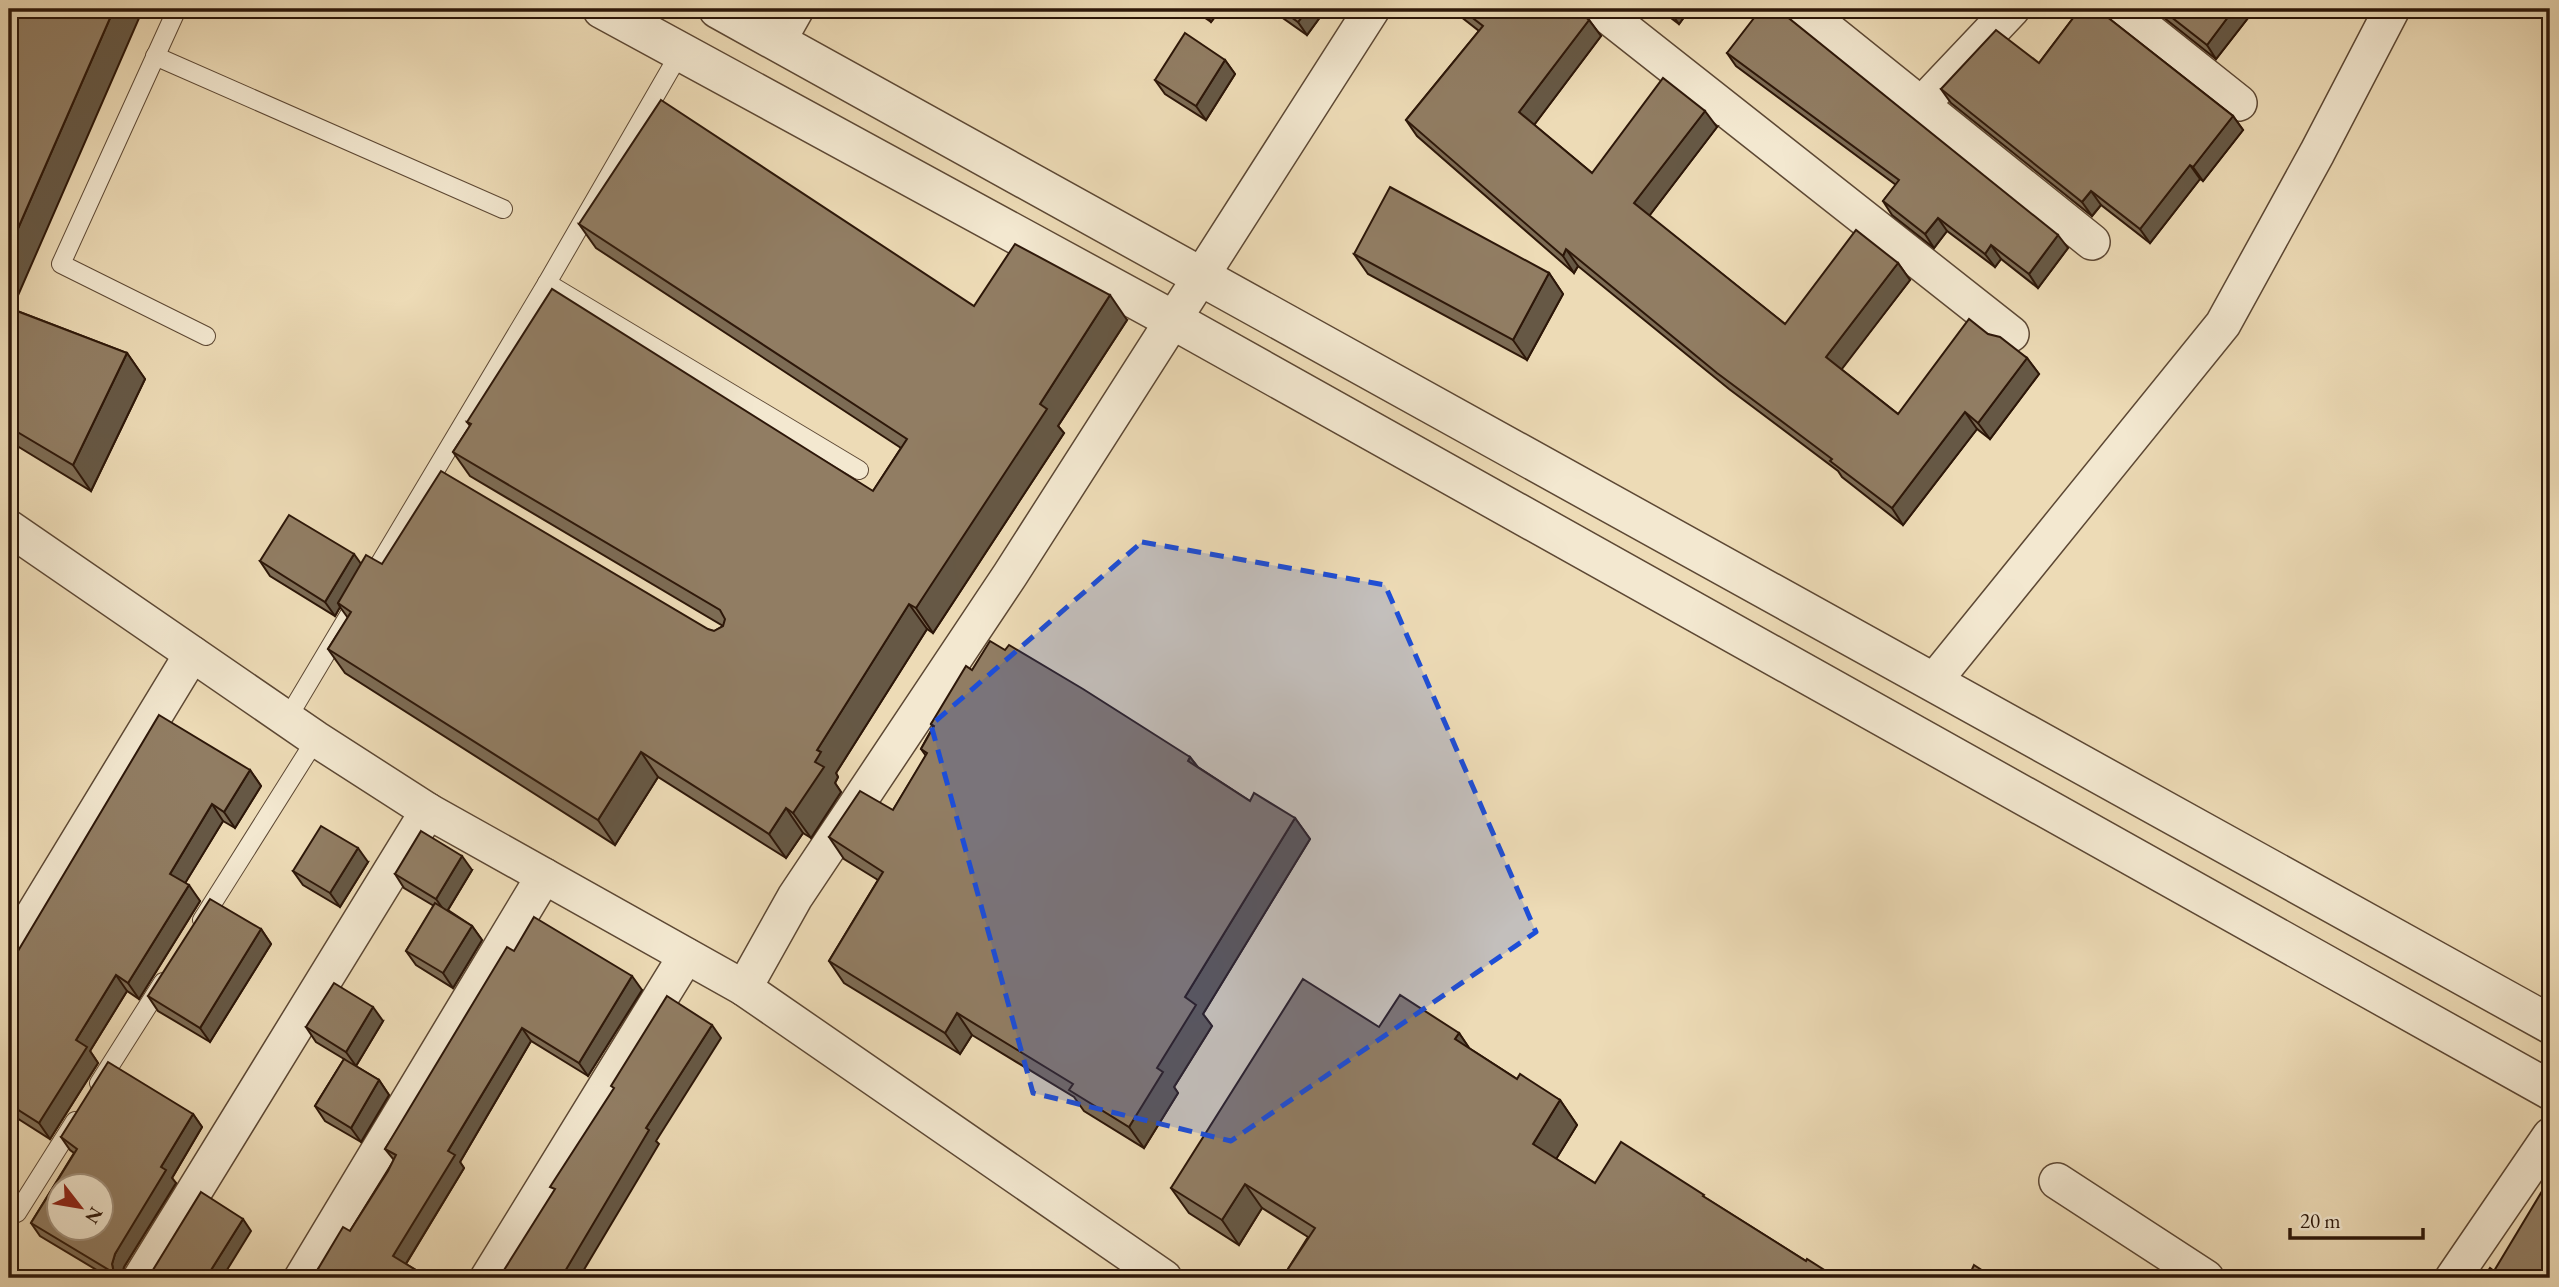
<svg xmlns="http://www.w3.org/2000/svg" width="2559" height="1287" font-family="'EB Garamond',serif">
  <style>
    .lines { fill: none; stroke-linecap: round; stroke-linejoin: round }
    .service-casing { stroke: #5d4834; stroke-width: 20 }
    .minor-casing { stroke: #5d4834; stroke-width: 38 }
    .tertiary-casing { stroke: #5d4834; stroke-width: 41 }
    .service { stroke: #f3e8d0; stroke-width: 18 }
    .minor { stroke: #f3e8d0; stroke-width: 35 }
    .tertiary { stroke: #f3e8d0; stroke-width: 38 }
    .wall { fill: #7d6c55; stroke: #2d1709; stroke-width: 2 }
    .shaded-wall { fill: #665845; stroke: #2d1709; stroke-width: 2 }
    .building { fill: #917d63; stroke: #2d1709; stroke-width: 2; fill-rule: evenodd }
    .marked { fill: #1d4ed8; fill-opacity: 0.2; stroke: #1d4ed8; stroke-width: 5; stroke-dasharray: 14 9; stroke-linejoin: round }
  </style>
  <rect width="100%" height="100%" fill="#eddbb6"/>
  <filter id="stains"><feTurbulence type="fractalNoise" baseFrequency=".00286" numOctaves="4"/><feColorMatrix values="0 0 0 0 .2 0 0 0 0 .09 0 0 0 0 .02 0 0 0 .5 -.17"/></filter>
  <radialGradient id="worn" r=".72"><stop offset=".6" stop-color="#630" stop-opacity="0"/><stop offset="1" stop-color="#630" stop-opacity=".3"/></radialGradient>
  <g class="lines">
    <!-- service casing -->
    <g class="service-casing">
      <g id="service">
        <polyline points="177,9 61,264 206,336"/>
        <polyline points="155,56 503,209"/>
        <polyline points="547,283 859,470"/>
        <polyline points="287,719 547,283 681,51"/>
        <polyline points="202,920 316,739"/>
        <polyline points="99,1083 163,982"/>
        <polyline points="17,1213 75,1121"/>
      </g>
    </g>
    <!-- minor casing -->
    <g class="minor-casing">
      <g id="minor">
        <polyline points="1599,9 2011,334"/>
        <polyline points="1802,9 2092,242"/>
        <polyline points="2121,9 2239,103"/>
        <polyline points="778,41 796,9"/>
        <polyline points="1921,105 2012,9"/>
        <polyline points="9,528 316,739 428,811 744,988 795,897 1010,575 1372,9"/>
        <polyline points="1934,681 2223,324 2317,153 2392,9"/>
        <polyline points="9,955 192,654"/>
        <polyline points="744,988 1164,1278"/>
        <polyline points="2057,1181 2206,1278"/>
        <polyline points="141,1278 428,811"/>
        <polyline points="302,1278 544,876"/>
        <polyline points="488,1278 686,956"/>
        <polyline points="2453,1278 2550,1136"/>
      </g>
    </g>
    <!-- tertiary casing -->
    <g class="tertiary-casing">
      <g id="tertiary">
        <polyline points="602,9 1173,320 2550,1090"/>
        <polyline points="718,9 2550,1024"/>
      </g>
    </g>
    <!-- service -->
    <use href="#service" class="service"/>
    <!-- minor -->
    <use href="#minor" class="minor"/>
    <!-- tertiary -->
    <use href="#tertiary" class="tertiary"/>
  </g>
  <!-- wall -->
  <g class="wall">
    <polygon points="9,9 12,309 127,353 145,379 91,491 9,441"/>
    <polygon points="1192,9 1221,9 1211,22"/>
    <polygon points="1270,9 1326,9 1307,35"/>
    <polygon points="1451,9 1580,9 1580,12 1589,20 1601,36 1534,125 1592,173 1717,127 1649,216 1785,324 1898,263 1910,280 1841,369 1898,414 1988,334 2027,358 2039,374 1990,439 1977,429 1903,525 1842,477 1838,471 1729,389 1578,266 1574,273 1417,136 1406,120 1479,31"/>
    <polygon points="1659,9 1690,9 1679,24"/>
    <polygon points="2080,9 2101,9 2102,13 2233,116 2243,130 2203,181 2200,179 2150,243 2101,205 2092,216 1951,103 1941,89 2039,63"/>
    <polygon points="2153,9 2255,9 2216,59"/>
    <polygon points="1784,15 2068,248 2038,288 2001,259 1995,267 1947,231 1934,248 1892,215 1883,201 1896,185 1736,66 1727,53"/>
    <polygon points="1225,60 1235,74 1206,120 1165,94 1155,80"/>
    <polygon points="579,224 974,306 1127,320 1058,426 1064,433 933,633 927,629 836,773 838,777 835,783 841,792 811,838 803,833 786,858 658,777 615,845 345,673 328,649 348,618 340,607 335,616 270,576 260,561 382,564 714,631 723,626 470,476 453,452 470,426 467,422 873,491 901,448 596,248"/>
    <polygon points="1354,254 1549,273 1563,294 1527,360 1368,274"/>
    <polygon points="972,670 1190,757 1198,767 1250,801 1295,818 1310,839 1203,1014 1212,1026 1174,1087 1178,1093 1144,1148 1084,1111 1074,1097 972,1035 960,1054 844,983 829,961 878,880 844,859 829,837 893,810 926,756 921,749 933,727 931,724"/>
    <polygon points="250,770 261,786 235,828 223,821 185,883 200,901 139,999 127,991 90,1051 98,1063 50,1139 9,1113 9,966"/>
    <polygon points="368,862 340,907 303,885 293,871"/>
    <polygon points="472,870 448,910 472,926 482,940 453,988 416,965 406,951 434,906 404,888 395,874"/>
    <polygon points="261,929 271,944 210,1042 158,1011 148,996"/>
    <polygon points="514,951 642,990 588,1076 531,1041 460,1162 464,1168 406,1264 429,1278 325,1278 318,1269 350,1231 394,1160 385,1149"/>
    <polygon points="383,1021 356,1066 379,1080 389,1095 361,1142 325,1121 315,1106 344,1059 316,1042 306,1027"/>
    <polygon points="1379,1027 1459,1033 1469,1048 1517,1079 1560,1100 1577,1125 1556,1159 1595,1183 1707,1199 1806,1261 1837,1278 1294,1278 1288,1269 1308,1237 1262,1208 1239,1245 1189,1213 1171,1188"/>
    <polygon points="193,1114 202,1127 172,1178 176,1183 124,1267 121,1278 110,1278 40,1236 31,1223 74,1153 70,1150 61,1137"/>
  </g>
  <!-- shaded-wall -->
  <g class="shaded-wall">
    <polygon points="114,9 143,9 9,316 9,249"/>
    <polygon points="1202,9 1221,9 1211,22"/>
    <polygon points="1308,9 1326,9 1307,35 1298,22"/>
    <polygon points="1668,9 1690,9 1679,24"/>
    <polygon points="2234,9 2255,9 2216,59 2207,45"/>
    <polygon points="1589,20 1601,36 1531,129 1519,112"/>
    <polygon points="1225,60 1235,74 1206,120 1196,106"/>
    <polygon points="1705,111 1717,127 1646,220 1634,203"/>
    <polygon points="2233,116 2243,130 2203,181 2193,167"/>
    <polygon points="2190,165 2200,179 2150,243 2140,229"/>
    <polygon points="2091,191 2101,205 2092,216 2082,202"/>
    <polygon points="1938,218 1947,231 1934,248 1925,234"/>
    <polygon points="2058,235 2068,248 2038,288 2029,274"/>
    <polygon points="1991,245 2001,259 1995,267 1985,254"/>
    <polygon points="1566,249 1578,266 1574,273 1563,256"/>
    <polygon points="1898,263 1910,280 1838,374 1826,357"/>
    <polygon points="1549,273 1563,294 1527,360 1513,340"/>
    <polygon points="1110,295 1127,320 1058,426 1064,433 933,633 916,608 1040,404"/>
    <polygon points="127,353 145,379 91,491 73,465"/>
    <polygon points="2027,358 2039,374 1990,439 1978,423"/>
    <polygon points="1965,412 1977,429 1903,525 1892,508"/>
    <polygon points="354,554 364,568 338,603 340,607 335,616 325,602"/>
    <polygon points="909,604 927,629 836,773 838,777 835,783 841,792 811,838 793,813 815,762 817,750"/>
    <polygon points="641,752 658,777 615,845 598,820"/>
    <polygon points="1190,757 1206,779 1188,761"/>
    <polygon points="250,770 261,786 235,828 224,812"/>
    <polygon points="212,804 223,821 181,890 170,874"/>
    <polygon points="786,808 803,833 786,858 769,834"/>
    <polygon points="1295,818 1310,839 1203,1014 1212,1026 1174,1087 1178,1093 1144,1148 1129,1127 1185,997"/>
    <polygon points="358,848 368,862 340,907 330,893"/>
    <polygon points="462,856 472,870 446,913 436,899"/>
    <polygon points="189,885 200,901 139,999 128,983"/>
    <polygon points="472,926 482,940 453,988 443,973"/>
    <polygon points="261,929 271,944 210,1042 200,1028"/>
    <polygon points="116,975 127,991 90,1051 98,1063 50,1139 39,1123 76,1040"/>
    <polygon points="632,976 642,990 588,1076 579,1063"/>
    <polygon points="373,1007 383,1021 356,1066 346,1052"/>
    <polygon points="957,1013 972,1035 960,1054 945,1033"/>
    <polygon points="712,1025 721,1038 656,1141 659,1144 579,1278 561,1278 646,1128"/>
    <polygon points="522,1028 531,1041 460,1162 464,1168 402,1270 393,1256 448,1151"/>
    <polygon points="1459,1033 1476,1058 1455,1039"/>
    <polygon points="379,1080 389,1095 361,1142 351,1128"/>
    <polygon points="1560,1100 1577,1125 1550,1169 1533,1144"/>
    <polygon points="193,1114 202,1127 172,1178 176,1183 124,1267 121,1278 118,1278 114,1273 112,1264 115,1254 161,1167"/>
    <polygon points="1245,1184 1262,1208 1239,1245 1222,1220"/>
    <polygon points="243,1219 251,1231 222,1278 206,1278"/>
  </g>
  <!-- building -->
  <g class="building">
    <polygon points="9,9 114,9 9,249"/>
    <polygon points="1280,9 1308,9 1298,22"/>
    <polygon points="1461,9 1576,9 1589,20 1519,112 1592,173 1663,78 1705,111 1634,203 1785,324 1856,230 1898,263 1826,357 1898,414 1969,319 1988,334 2000,337 2027,358 1978,423 1965,412 1892,508 1830,461 1832,459 1717,373 1566,249 1563,256 1406,120 1483,26"/>
    <polygon points="1761,9 1779,9 1780,11 2058,235 2029,274 1991,245 1985,254 1938,218 1925,234 1883,201 1899,180 1727,53"/>
    <polygon points="2080,9 2097,9 2233,116 2193,167 2190,165 2140,229 2091,191 2082,202 1941,89 1996,30 2039,63"/>
    <polygon points="2161,9 2234,9 2207,45"/>
    <polygon points="1185,33 1225,60 1196,106 1155,80"/>
    <polygon points="661,100 974,306 1015,244 1110,295 1040,404 1047,409 916,608 909,604 817,750 821,752 815,762 824,767 793,813 786,808 769,834 641,752 598,820 328,649 351,612 338,603 366,555 382,564 441,471 708,629 714,631 723,626 725,619 720,610 453,452 471,424 467,422 552,289 873,491 907,439 579,224"/>
    <polygon points="1390,187 1549,273 1513,340 1354,254"/>
    <polygon points="9,308 127,353 73,465 9,427"/>
    <polygon points="289,515 354,554 325,602 260,561"/>
    <polygon points="990,641 1005,650 1009,645 1083,689 1190,757 1188,761 1250,801 1254,793 1295,818 1185,997 1196,1005 1157,1068 1163,1072 1129,1127 1069,1090 1073,1084 957,1013 945,1033 829,961 883,872 829,837 860,791 893,810 927,753 921,749 934,726 931,724 966,666 972,670"/>
    <polygon points="159,715 250,770 224,812 212,804 170,874 189,885 128,983 116,975 76,1040 87,1047 39,1123 9,1104 9,966"/>
    <polygon points="321,826 358,848 330,893 293,871"/>
    <polygon points="421,831 462,856 436,899 395,874"/>
    <polygon points="210,899 261,929 200,1028 148,996"/>
    <polygon points="435,903 472,926 443,973 406,951"/>
    <polygon points="534,917 632,976 579,1063 522,1028 448,1151 455,1155 393,1256 429,1278 333,1278 318,1269 343,1227 350,1231 388,1171 396,1155 385,1149 507,947 514,951"/>
    <polygon points="1303,979 1379,1027 1400,995 1459,1033 1455,1039 1517,1079 1520,1074 1560,1100 1533,1144 1595,1183 1621,1142 1704,1195 1703,1196 1806,1261 1807,1259 1837,1278 1302,1278 1288,1269 1315,1228 1245,1184 1222,1220 1171,1188"/>
    <polygon points="334,983 373,1007 346,1052 306,1027"/>
    <polygon points="667,996 712,1025 646,1128 649,1130 561,1278 499,1278 555,1189 550,1187 614,1088 611,1086"/>
    <polygon points="344,1059 379,1080 351,1128 315,1106"/>
    <path d="M108 1062 193 1114 161 1167 166 1170 115 1254 112 1264 114 1273 31 1223 77 1149 61 1137ZM60 1186H102V1228H60Z"/>
    <polygon points="2550,1178 2550,1278 2483,1278 2490,1268 2494,1271"/>
    <polygon points="201,1192 243,1219 206,1278 148,1278"/>
    <polygon points="1974,1265 1994,1278 1968,1278"/>
  </g>
  <!-- marked area -->
  <path class="marked" d="M1142 542 1385 585 1536 932 1231 1141 1033 1093 931 725Z"/>
  <!-- margin -->
  <rect width="2559" height="1287" fill="none" stroke="#eddbb6" stroke-width="35"/>
  <rect x="10" y="10" width="2538" height="1266" fill="none" stroke="#2d1709" stroke-width="3.5"/>
  <rect x="18" y="18" width="2524" height="1252" fill="none" stroke="#2d1709" stroke-width="2"/>
  <!-- north arrow -->
  <g transform="translate(80 1207) rotate(121)"><circle r="33" fill="#f3e8d0" stroke="#a49480" stroke-width="2"/>
  <path d="M0-5L12 26L0 18L-12 26Z" fill="#8f2418"/>
  <text y="-10" font-size="19" font-weight="bold" text-anchor="middle" fill="#2d1709">N</text>
  </g>
  <!-- scale -->
  <path d="M2290 1228v10h133v-10" fill="none" stroke="#2d1709" stroke-width="3.5"/>
  <text x="2300" y="1228" font-size="21" fill="#2d1709" stroke="#f3e8d0" stroke-width="5" paint-order="stroke">20 m</text>
  <rect width="100%" height="100%" filter="url(#stains)"/>
  <rect width="100%" height="100%" fill="url(#worn)"/>
</svg>
